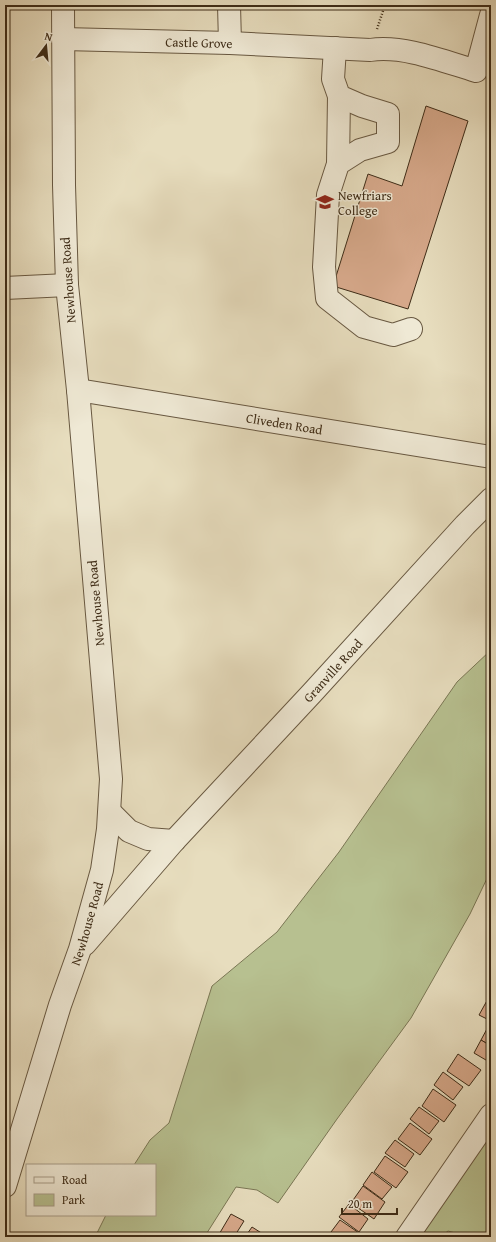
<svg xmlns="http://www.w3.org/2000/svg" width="496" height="1242" font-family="'Gentium Book Plus',serif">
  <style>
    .green { fill: #b7c090; stroke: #7a7654 }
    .building { fill: #d6a88a; stroke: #3e2c17 }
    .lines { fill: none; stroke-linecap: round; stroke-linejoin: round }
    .minor-casing { stroke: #685841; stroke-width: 24 }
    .path { stroke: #3e2c17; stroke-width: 2.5; stroke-dasharray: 1 2; stroke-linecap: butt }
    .minor { stroke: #efe9d5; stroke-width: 22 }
    .labels { text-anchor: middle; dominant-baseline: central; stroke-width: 3; stroke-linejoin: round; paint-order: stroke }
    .street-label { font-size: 13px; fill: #3e2c17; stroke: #efe9d5 }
    .poi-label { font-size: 13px; fill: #3e2c17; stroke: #efe9d5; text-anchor: start }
  </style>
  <rect width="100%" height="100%" fill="#e7ddbe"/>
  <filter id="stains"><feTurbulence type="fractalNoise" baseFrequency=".005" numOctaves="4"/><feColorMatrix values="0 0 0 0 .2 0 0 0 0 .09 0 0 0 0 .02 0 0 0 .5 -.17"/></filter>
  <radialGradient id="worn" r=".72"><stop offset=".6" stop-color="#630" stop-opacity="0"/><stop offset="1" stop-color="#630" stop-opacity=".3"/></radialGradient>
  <!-- green -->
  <g class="green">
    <polygon points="491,650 491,870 470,914 411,1018 337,1119 278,1203 257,1190 236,1187 205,1236 197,1237 95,1237 106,1215 155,1215 155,1165 134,1165 150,1140 169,1123 212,986 277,932 339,852 457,682"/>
    <polygon points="491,1128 491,1229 488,1237 470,1237 448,1231 440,1237 415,1237"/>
  </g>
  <!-- building -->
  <g class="building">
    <polygon points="426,106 468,121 408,309 333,286 368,174 402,186"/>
    <polygon points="489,997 491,999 491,1021 479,1015"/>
    <polygon points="488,1027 491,1029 491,1046 481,1040"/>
    <polygon points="481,1040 491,1046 491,1063 474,1053"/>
    <polygon points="458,1054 481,1070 469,1086 447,1071"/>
    <polygon points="443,1072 463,1087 453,1100 434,1085"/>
    <polygon points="433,1089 456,1105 444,1122 422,1106"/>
    <polygon points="419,1107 439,1121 429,1134 410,1119"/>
    <polygon points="410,1123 432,1139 420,1155 398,1139"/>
    <polygon points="395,1140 414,1154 405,1167 385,1153"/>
    <polygon points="385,1156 408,1172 396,1188 374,1172"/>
    <polygon points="372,1172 392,1187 382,1199 363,1185"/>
    <polygon points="363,1186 385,1202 374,1219 351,1203"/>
    <polygon points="349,1204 368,1219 359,1232 339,1217"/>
    <polygon points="231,1214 244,1221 234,1237 219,1237 218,1236"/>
    <polygon points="340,1220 362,1235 361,1237 328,1236"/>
    <polygon points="252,1227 263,1234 261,1237 245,1237"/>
  </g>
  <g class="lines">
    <!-- minor casing -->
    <g class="minor-casing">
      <g id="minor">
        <polyline points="229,5 230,43"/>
        <path id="s1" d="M63 39 230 43 370 50C404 45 443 61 476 71L491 15"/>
        <polyline points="335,48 333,79 339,96 362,106 388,114 388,142 360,150 338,164 328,195 324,267 327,298 364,327 393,335 411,329"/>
        <polyline points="338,164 339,96"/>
        <polyline points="5,288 67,285"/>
        <path id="s2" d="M78 390 491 457"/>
        <polyline points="110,812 129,831 148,839 174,841"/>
        <path id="s3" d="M85 944 174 841 312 693 465 525 491 499"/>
        <path id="s4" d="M5 1186 60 1005 80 949 102 870 108 829 111 779 78 390 67 285 64 185 63 5"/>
        <polyline points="407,1237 491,1115"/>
      </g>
    </g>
    <!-- path -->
    <polyline class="path" points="377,29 385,5"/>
    <!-- minor -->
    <use href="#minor" class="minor"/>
  </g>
  <!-- icons -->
  <defs>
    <g id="university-bare" transform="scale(1.38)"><path d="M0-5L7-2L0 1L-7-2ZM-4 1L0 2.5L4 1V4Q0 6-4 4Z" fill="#8f2418" stroke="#efe9d5" stroke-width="2.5" paint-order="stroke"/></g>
  </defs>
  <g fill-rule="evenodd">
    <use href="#university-bare" x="325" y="202"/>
  </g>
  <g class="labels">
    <!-- street labels -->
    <g class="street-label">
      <text stroke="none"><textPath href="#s1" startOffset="136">Castle Grove</textPath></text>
      <text transform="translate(68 280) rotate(-94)">Newhouse Road</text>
      <text stroke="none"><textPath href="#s2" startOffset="209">Cliveden Road</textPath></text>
      <text transform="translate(96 603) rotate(-95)">Newhouse Road</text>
      <text stroke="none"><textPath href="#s3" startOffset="369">Granville Road</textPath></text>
      <text stroke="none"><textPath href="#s4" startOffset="275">Newhouse Road</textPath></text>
    </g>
    <!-- poi labels -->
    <g class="poi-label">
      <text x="338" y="195">Newfriars<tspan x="338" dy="15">College</tspan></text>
    </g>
  </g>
  <!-- margin -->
  <rect width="496" height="1242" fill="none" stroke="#e7ddbe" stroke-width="20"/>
  <rect x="6" y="6" width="484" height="1230" fill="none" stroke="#3e2c17" stroke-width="2"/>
  <rect x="10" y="10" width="476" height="1222" fill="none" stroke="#3e2c17"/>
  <!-- legend -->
  <rect x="26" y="1164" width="130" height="52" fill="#efe9d5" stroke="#a89d89"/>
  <rect x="34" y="1177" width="20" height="6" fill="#efe9d5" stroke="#a89d89"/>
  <text x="62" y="1184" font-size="12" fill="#3e2c17">Road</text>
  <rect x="34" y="1194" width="20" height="12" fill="#b7c090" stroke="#a89d89"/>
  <text x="62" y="1204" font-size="12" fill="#3e2c17">Park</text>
  <!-- north arrow -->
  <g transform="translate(46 46) rotate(16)" stroke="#efe9d5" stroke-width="3" paint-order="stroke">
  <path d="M0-3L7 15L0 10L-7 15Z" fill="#3e2c17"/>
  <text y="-6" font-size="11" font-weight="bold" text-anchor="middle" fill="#3e2c17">N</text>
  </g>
  <!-- scale -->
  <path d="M342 1208v6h55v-6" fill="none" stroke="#3e2c17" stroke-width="2"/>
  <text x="348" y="1208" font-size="12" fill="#3e2c17" stroke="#efe9d5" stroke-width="3" paint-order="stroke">20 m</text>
  <rect width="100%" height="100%" filter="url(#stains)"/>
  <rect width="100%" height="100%" fill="url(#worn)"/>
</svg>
